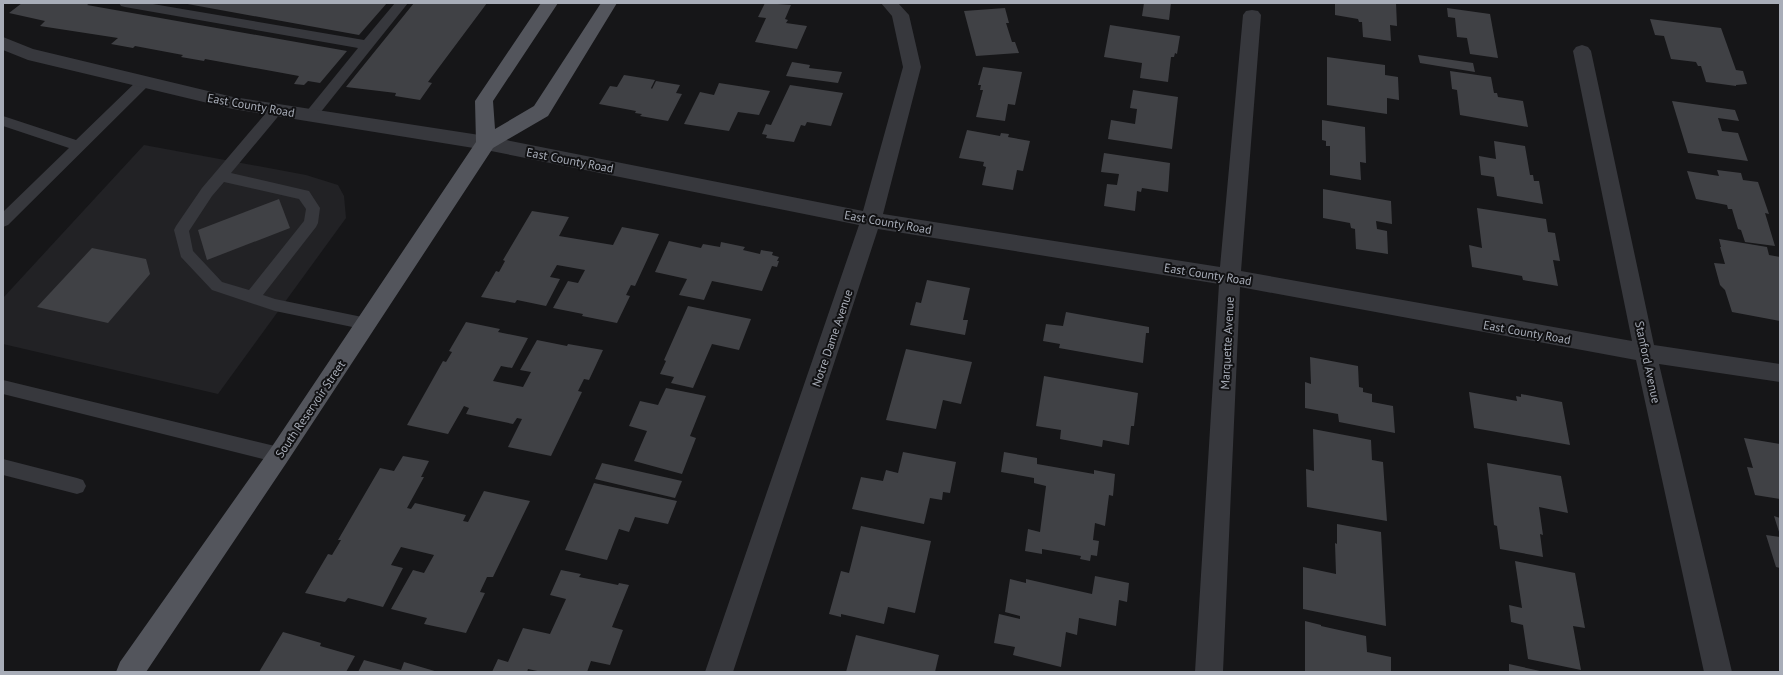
<svg xmlns="http://www.w3.org/2000/svg" width="1783" height="675" font-family="'PT Sans',sans-serif">
  <style>
    .built { fill: #222225 }
    .building { fill: #404145 }
    .lines { fill: none; stroke-linecap: round; stroke-linejoin: round }
    .lane { fill: #37383d; fill-rule: evenodd }
    .street { fill: #37383d; fill-rule: evenodd }
    .primary { fill: #53555c; fill-rule: evenodd }
    .labels { text-anchor: middle; dominant-baseline: central; stroke-width: 4; stroke-linejoin: round; paint-order: stroke }
    .street-label { font-size: 12px; fill: #a8adb8; stroke: #111113 }
  </style>
  <rect width="100%" height="100%" fill="#161618"/>
  <!-- built -->
  <polygon class="built" points="144,145 306,175 338,185 344,196 346,218 218,394 3,344 3,298"/>
  <!-- building -->
  <g class="building">
    <polygon points="22,3 90,3 87,5 347,51 320,83 308,81 304,85 294,84 299,76 205,59 204,61 181,57 183,55 135,46 133,48 111,44 118,38 40,26 45,21 9,13"/>
    <polygon points="182,3 387,3 359,35"/>
    <polygon points="414,3 487,3 428,82 432,83 420,100 395,96 396,93 346,87"/>
    <polygon points="765,3 791,5 785,19 788,20 786,23 807,26 797,49 755,42 766,18 758,17"/>
    <polygon points="1144,3 1171,3 1169,20 1142,16"/>
    <polygon points="1335,3 1396,3 1397,26 1390,25 1391,41 1363,37 1362,22 1359,22 1358,19 1335,15"/>
    <polygon points="1005,8 1009,23 1006,23 1012,42 1015,42 1019,53 976,56 964,11"/>
    <polygon points="1447,8 1490,14 1498,58 1470,54 1467,38 1457,37 1455,18 1448,17"/>
    <polygon points="1650,19 1721,28 1736,70 1743,71 1747,84 1736,85 1736,86 1706,82 1701,66 1698,66 1696,62 1671,59 1664,36 1655,35"/>
    <polygon points="1110,25 1180,36 1177,54 1175,53 1174,57 1171,57 1168,82 1140,78 1142,63 1104,57"/>
    <polygon points="1418,55 1473,63 1475,72 1420,63"/>
    <polygon points="1327,57 1385,65 1385,75 1398,77 1399,100 1387,98 1387,114 1327,105"/>
    <polygon points="792,62 810,65 809,68 842,72 838,83 786,76"/>
    <polygon points="983,67 1022,72 1015,105 1008,104 1005,121 976,117 983,90 980,90 981,85 978,85"/>
    <polygon points="1450,71 1491,77 1494,93 1497,93 1498,97 1523,101 1528,127 1460,115 1457,90 1452,89"/>
    <polygon points="624,75 655,80 651,88 652,89 656,81 680,85 676,93 682,94 668,121 640,116 642,114 635,113 636,111 599,104 610,86 617,87"/>
    <polygon points="719,83 770,91 759,115 738,112 729,131 684,124 700,92 714,95"/>
    <polygon points="790,85 843,93 831,126 807,122 805,126 801,125 794,142 766,138 767,135 762,134 766,124 771,125"/>
    <polygon points="1133,90 1178,97 1172,149 1108,139 1111,120 1135,124 1137,109 1130,108"/>
    <polygon points="1672,101 1735,110 1739,121 1718,118 1722,131 1738,133 1748,161 1688,153"/>
    <polygon points="1322,120 1365,127 1366,163 1360,162 1361,180 1330,175 1330,146 1326,146 1326,141 1322,140"/>
    <polygon points="967,130 1000,136 1001,133 1009,134 1008,137 1030,141 1023,171 1017,170 1013,190 982,185 986,167 983,166 984,162 959,158"/>
    <polygon points="1494,141 1525,146 1530,175 1533,175 1534,181 1539,181 1543,204 1497,196 1494,177 1481,175 1479,156 1496,159"/>
    <polygon points="1104,153 1170,163 1168,192 1142,188 1141,192 1137,191 1135,211 1104,206 1107,184 1117,185 1119,174 1101,172"/>
    <polygon points="1717,170 1741,173 1743,180 1758,182 1769,214 1765,213 1775,246 1745,242 1741,230 1738,229 1732,209 1728,209 1727,205 1696,199 1687,171 1719,176"/>
    <polygon points="1323,189 1391,201 1392,224 1376,221 1377,229 1387,231 1388,254 1356,249 1355,229 1351,228 1350,223 1323,218"/>
    <polygon points="279,199 290,228 207,260 198,230"/>
    <polygon points="1477,208 1546,219 1548,232 1555,233 1560,261 1553,260 1558,286 1523,280 1522,276 1472,267 1469,245 1482,248"/>
    <polygon points="532,211 569,217 559,236 613,245 622,227 659,234 635,286 631,285 626,295 630,296 617,323 582,316 583,314 553,308 568,281 578,283 585,270 557,265 550,277 560,279 546,306 517,300 515,303 481,297 496,271 499,272 505,261 503,260"/>
    <polygon points="1719,239 1767,247 1769,255 1780,257 1780,321 1732,312 1725,290 1720,285 1714,263 1725,264 1720,247 1721,247"/>
    <polygon points="669,241 701,248 703,244 720,247 721,242 745,247 743,250 760,254 761,250 773,252 772,255 779,257 777,261 779,261 777,267 772,266 762,291 712,281 704,300 679,295 687,279 655,272"/>
    <polygon points="92,248 146,259 150,274 108,323 37,307"/>
    <polygon points="927,280 970,288 963,320 968,320 965,335 910,325 916,302 921,303"/>
    <polygon points="688,306 751,319 739,350 712,344 693,388 671,383 674,377 660,374 666,361 664,360"/>
    <polygon points="1066,312 1149,327 1149,333 1146,333 1143,363 1059,348 1060,344 1043,341 1046,324 1063,326"/>
    <polygon points="466,322 500,329 498,332 528,338 512,368 501,366 493,381 523,387 531,372 520,370 537,340 567,346 568,344 603,350 589,380 584,379 578,391 582,392 551,456 508,447 522,419 517,418 513,424 466,414 469,408 464,406 448,434 407,425 443,361 446,362 452,352 449,351"/>
    <polygon points="906,349 972,362 961,404 943,400 936,429 886,420"/>
    <polygon points="1310,357 1358,366 1359,387 1363,388 1363,392 1372,394 1372,402 1393,406 1395,433 1339,422 1338,414 1305,408 1305,382 1311,384"/>
    <polygon points="1044,376 1138,393 1134,426 1131,426 1129,445 1103,440 1102,447 1060,439 1061,430 1036,426"/>
    <polygon points="666,388 706,396 690,436 696,438 682,474 634,461 647,431 629,426 640,401 658,405"/>
    <polygon points="1469,392 1517,401 1516,396 1521,397 1521,394 1562,402 1570,445 1474,428"/>
    <polygon points="1313,429 1371,440 1372,460 1383,462 1387,521 1307,507 1306,469 1314,471"/>
    <polygon points="1744,438 1780,444 1780,499 1755,495 1747,467 1753,468"/>
    <polygon points="903,452 956,462 950,493 943,492 942,500 930,498 924,524 852,509 861,477 883,481 886,470 898,473"/>
    <polygon points="1004,452 1037,458 1037,464 1094,474 1094,470 1115,474 1113,496 1109,495 1105,526 1095,523 1093,540 1099,541 1097,556 1091,555 1090,561 1080,559 1081,556 1042,549 1042,554 1025,551 1028,529 1040,532 1046,486 1034,483 1034,478 1001,472"/>
    <polygon points="403,456 429,461 421,477 424,477 407,508 411,509 415,503 466,515 463,521 468,522 484,491 530,501 493,577 487,577 480,592 485,593 466,633 424,624 427,618 391,609 413,570 424,573 434,555 401,547 391,565 403,568 383,607 348,598 345,602 305,593 328,554 332,555 341,540 338,540 380,468 394,471"/>
    <polygon points="602,463 682,481 675,498 595,479"/>
    <polygon points="1487,463 1561,476 1568,513 1539,507 1543,535 1540,534 1543,557 1500,549 1497,526 1494,525"/>
    <polygon points="594,483 677,501 668,524 635,517 629,532 619,529 607,560 565,550"/>
    <polygon points="1774,516 1780,518 1780,535"/>
    <polygon points="1337,524 1381,532 1386,626 1303,609 1303,567 1336,574 1335,543 1337,544"/>
    <polygon points="861,526 931,541 915,613 888,607 884,624 841,614 841,617 829,614 841,571 849,573"/>
    <polygon points="1766,535 1780,537 1780,568 1776,567"/>
    <polygon points="1515,561 1575,573 1585,628 1573,626 1581,670 1528,659 1523,625 1511,622 1509,605 1522,608"/>
    <polygon points="561,570 581,574 579,577 618,585 619,583 629,585 612,627 623,630 610,665 591,661 587,672 542,672 528,669 527,672 492,672 498,659 508,662 523,628 550,634 566,599 550,595"/>
    <polygon points="1095,576 1129,583 1127,602 1119,600 1116,626 1079,618 1077,635 1066,632 1061,667 1013,655 1015,647 994,643 999,614 1020,619 1020,616 1005,612 1010,579 1026,583 1026,579 1092,594"/>
    <polygon points="1305,621 1321,625 1321,626 1366,636 1367,652 1391,657 1391,672 1305,672"/>
    <polygon points="283,632 321,643 320,646 355,656 346,672 259,672"/>
    <polygon points="856,635 939,655 935,672 846,672"/>
    <polygon points="364,660 401,670 404,662 438,672 358,672"/>
    <polygon points="1509,664 1540,671 1540,672 1509,672"/>
  </g>
  <g class="lines">
    <!-- lane -->
    <g class="lane">
      <polygon points="119,3 147,3 364,40 395,3 408,3 316,118 311,120 306,118 304,115 306,112 358,48 125,7 121,6"/>
      <polygon points="144,78 149,79 151,82 149,85 8,225 3,227 3,212 69,148 3,126 3,116 76,140 139,79"/>
      <path d="M276 105 281 107 283 110 281 113 231 173 309 191 320 208 318 223 316 227 263 295 275 299 367 318 373 319 375 324 373 329 367 330 275 311 212 290 181 257 174 230 176 226 202 188 271 107ZM224 182 299 199 306 209 304 221 249 290 222 282 193 251 189 231 212 196Z"/>
      <polygon points="3,380 279,447 285,450 288,455 285,460 279,463 3,394"/>
      <polygon points="3,459 77,478 83,480 86,486 83,492 77,494 3,475"/>
    </g>
    <!-- street -->
    <polygon class="street" points="881,3 898,3 909,15 921,67 883,214 1220,267 1243,15 1246,11 1252,10 1258,11 1261,15 1241,271 1632,341 1573,51 1576,47 1582,45 1588,47 1591,51 1654,345 1780,364 1780,382 1659,364 1732,672 1704,672 1636,360 1240,287 1223,672 1195,672 1219,284 878,229 733,672 705,672 859,225 486,150 233,109 28,60 3,50 3,37 33,49 233,97 486,136 863,211 903,67 892,16"/>
    <!-- primary -->
    <polygon class="primary" points="541,3 558,3 493,101 495,129 534,106 601,3 617,3 548,116 493,148 287,462 146,672 116,672 120,662 271,448 476,142 475,101"/>
  </g>
  <g class="labels">
    <!-- street labels -->
    <g class="street-label">
      <text transform="translate(251 105) rotate(10)">East County Road</text>
      <text transform="translate(570 160) rotate(11)">East County Road</text>
      <text transform="translate(888 222) rotate(10)">East County Road</text>
      <text transform="translate(1208 274) rotate(9)">East County Road</text>
      <text transform="translate(1527 332) rotate(10)">East County Road</text>
      <text transform="translate(832 338) rotate(-71)">Notre Dame Avenue</text>
      <text transform="translate(1227 343) rotate(-87)">Marquette Avenue</text>
      <text transform="translate(1648 362) rotate(78)">Stanford Avenue</text>
      <text transform="translate(310 409) rotate(-56)">South Reservoir Street</text>
    </g>
  </g>
  <!-- border -->
  <rect width="1783" height="675" fill="none" stroke="#a8adb8" stroke-width="8"/>
</svg>
